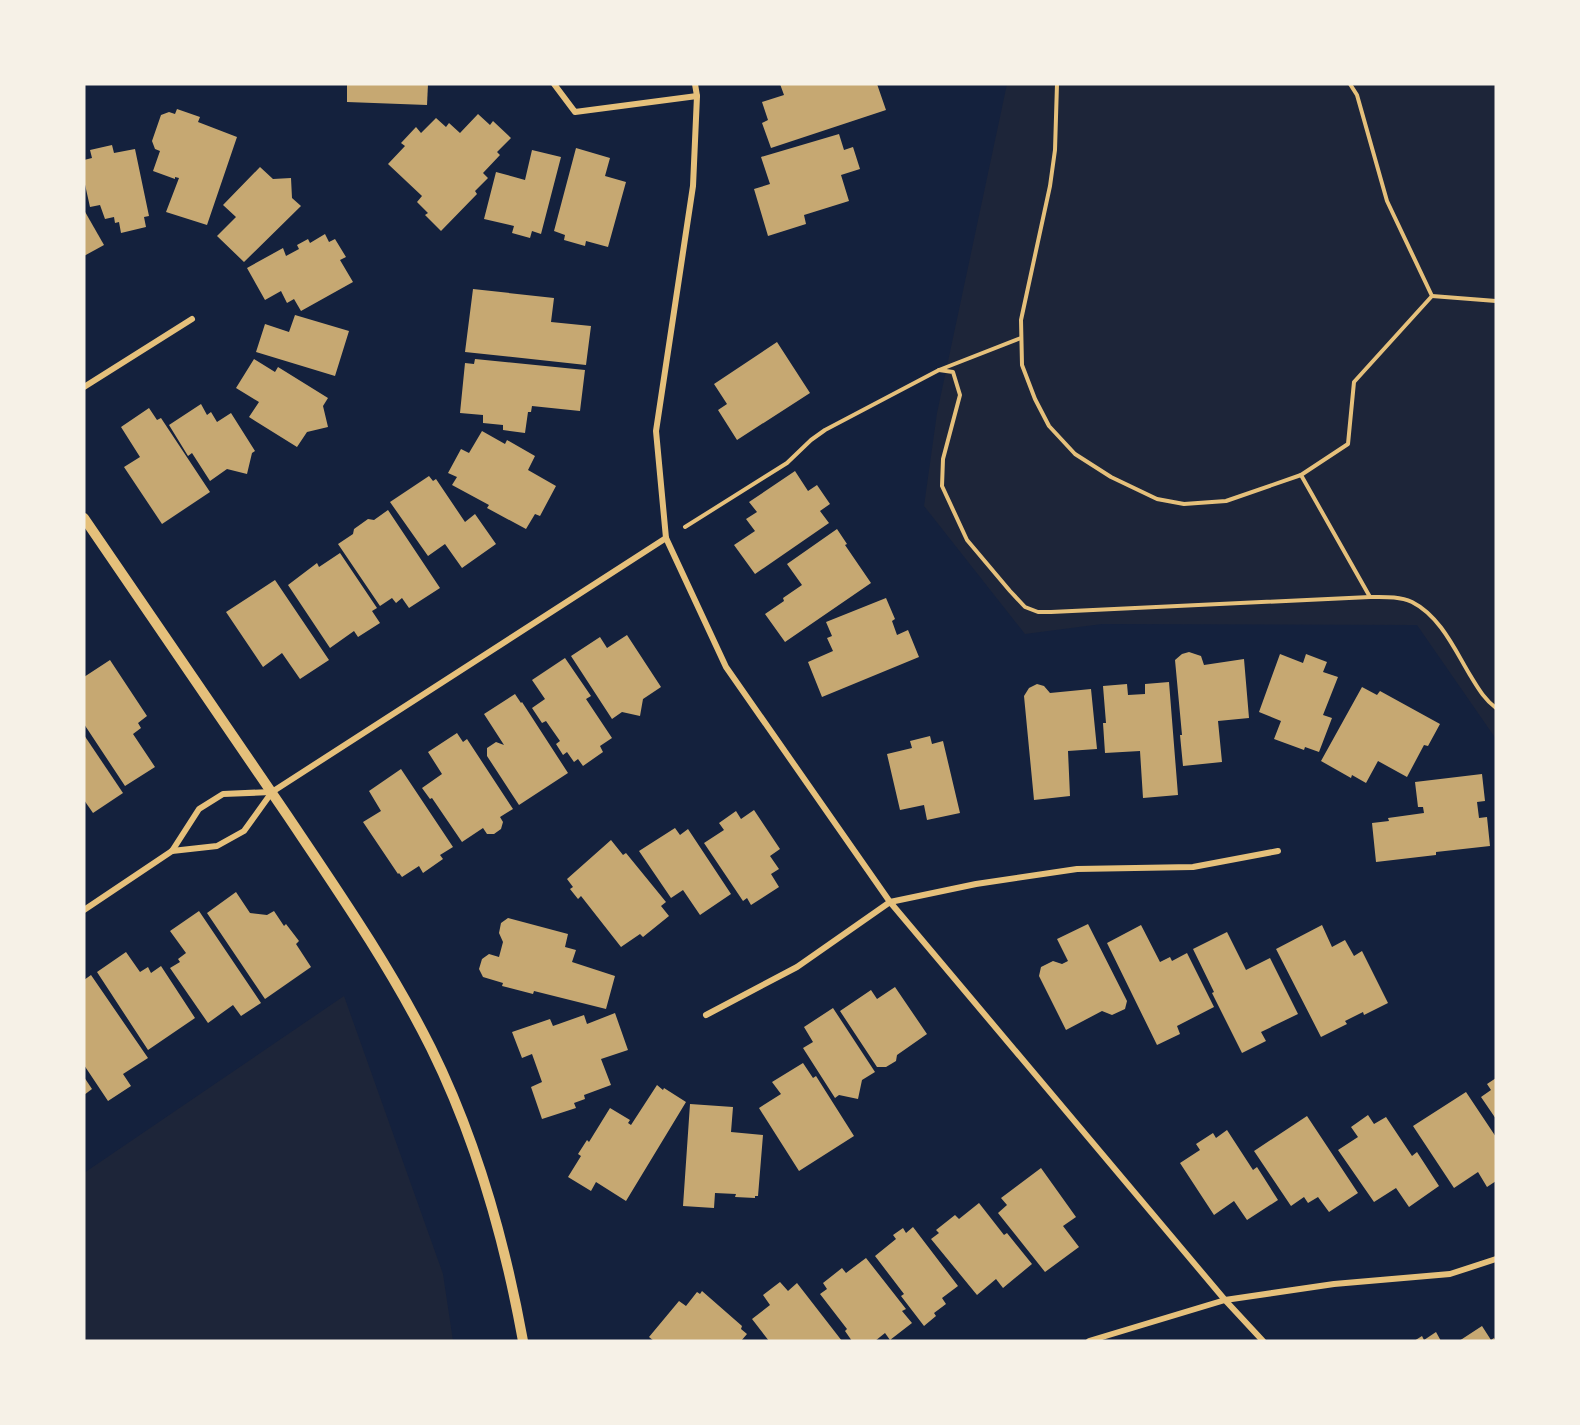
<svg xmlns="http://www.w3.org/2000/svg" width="1580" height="1425" font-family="'Asap Condensed',sans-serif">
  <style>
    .green { fill: #1d2539 }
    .building { fill: #c6a872 }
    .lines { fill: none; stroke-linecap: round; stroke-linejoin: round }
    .path { stroke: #e5c07b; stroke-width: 4 }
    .minor { stroke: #e5c07b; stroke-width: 6 }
    .tertiary { stroke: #e5c07b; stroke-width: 10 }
  </style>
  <rect width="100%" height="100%" fill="#14213d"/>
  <!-- green -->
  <g class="green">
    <polygon points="1007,84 1496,84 1496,739 1417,625 1102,624 1025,634 924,506 937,413"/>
    <polygon points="344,996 443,1274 453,1341 84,1341 84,1173"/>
  </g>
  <!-- building -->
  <g class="building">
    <polygon points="347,84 428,84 427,105 347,102"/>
    <polygon points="780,84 877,84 886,110 771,148 762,123 768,120 762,102 784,95"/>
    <polygon points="177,109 200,117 198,122 237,137 207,225 166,212 179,178 175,177 175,179 153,171 160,151 155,149 152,141 161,115 169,112 175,114"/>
    <polygon points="478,114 490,125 493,121 511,138 497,152 500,155 483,173 488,178 475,191 477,194 441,231 425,215 428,213 417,202 422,196 388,164 405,146 401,143 416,127 421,133 436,118 446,127 449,123 460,133"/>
    <polygon points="839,134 844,150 853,147 860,169 841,175 849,201 804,215 806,224 768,236 754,189 770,184 761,157"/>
    <polygon points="112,145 114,153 135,149 149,216 144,217 146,227 121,233 119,222 115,223 114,217 105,219 100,205 90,207 84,180 84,160 92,158 90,150"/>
    <polygon points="576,148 610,158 605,176 626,182 608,247 586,241 585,246 564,240 565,235 554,231"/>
    <polygon points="532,150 561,157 541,234 532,231 530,238 512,233 514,226 484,219 496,172 525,180"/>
    <polygon points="260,167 273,179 291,178 292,198 301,206 244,262 217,236 236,217 223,205"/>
    <polygon points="84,210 104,245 84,256"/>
    <polygon points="325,234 329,242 335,239 346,257 340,260 353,282 301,311 294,299 287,303 281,291 265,300 247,268 283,248 286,256 299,249 297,245 308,239 310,243"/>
    <polygon points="473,289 554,298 551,322 591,326 586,365 465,352"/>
    <polygon points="295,315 349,331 335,376 256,352 265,324 289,332"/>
    <polygon points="777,342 810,393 737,440 718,410 727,404 714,384"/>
    <polygon points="254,359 275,372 278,367 328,398 323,406 328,427 307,432 297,447 249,417 259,402 236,388"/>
    <polygon points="475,359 585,370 580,411 532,406 531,412 528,412 525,433 503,430 503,425 483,423 483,415 460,413 465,363 474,364"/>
    <polygon points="201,404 207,415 211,412 217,422 231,413 255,451 252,453 247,474 227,469 210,481 192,453 188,456 169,425"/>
    <polygon points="149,408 157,420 161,418 210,492 162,524 124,467 140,457 121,427"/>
    <polygon points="482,431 505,444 507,440 535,456 528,470 556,486 540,516 535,514 526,529 487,508 489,505 452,485 457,477 448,473 461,449 469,453"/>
    <polygon points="795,471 808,491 817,485 830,504 820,511 829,523 755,574 734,545 755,531 746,519 757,512 749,502"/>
    <polygon points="429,476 433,481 436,479 465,522 475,514 496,544 462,568 445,544 428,556 390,502"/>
    <polygon points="388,510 440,588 409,608 402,598 396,603 392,598 380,606 338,544 353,534 354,529 368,519 374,520"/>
    <polygon points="837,529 847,544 845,545 871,583 785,642 765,614 784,601 783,598 802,585 787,564"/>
    <polygon points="340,553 377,608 372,611 380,623 358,637 354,631 330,648 288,585 317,563 319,567"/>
    <polygon points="275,580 329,660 300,679 282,653 263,667 226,612"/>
    <polygon points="886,598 895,619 892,621 897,635 908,630 919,657 822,697 808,662 833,651 827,638 832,636 826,622"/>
    <polygon points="627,635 661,687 643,699 640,716 622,712 612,719 571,656 600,637 607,648"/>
    <polygon points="1189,652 1201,656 1204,665 1244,659 1249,718 1218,721 1222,762 1183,766 1180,735 1182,735 1175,660 1182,654"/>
    <polygon points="1280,654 1303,663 1306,654 1327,662 1323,672 1338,677 1323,715 1332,718 1319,752 1305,747 1304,750 1274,739 1281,721 1259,712"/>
    <polygon points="565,658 591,696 586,699 612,738 600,746 603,752 583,766 578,759 574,762 567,752 563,755 556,744 560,741 546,721 542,723 532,708 545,699 532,680"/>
    <polygon points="110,660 147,716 138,723 141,728 133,734 155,767 125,786 84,724 84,677"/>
    <polygon points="1169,682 1178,795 1143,798 1140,751 1105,753 1103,723 1106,723 1103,686 1127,684 1128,695 1145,694 1145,684"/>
    <polygon points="1037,684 1044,686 1050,693 1091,689 1097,749 1068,751 1070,796 1034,800 1024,696 1029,688"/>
    <polygon points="1362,687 1377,695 1380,691 1440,724 1428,746 1424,745 1407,777 1378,761 1366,783 1352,775 1351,778 1321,761"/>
    <polygon points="515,694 521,703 522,702 568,773 519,805 487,756 487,748 496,742 504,745 484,714"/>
    <polygon points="457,733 463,742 467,739 513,809 500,817 503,822 501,829 494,834 487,834 483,828 462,842 432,798 430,799 422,788 442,774 428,752"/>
    <polygon points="84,735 123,793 93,813 84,800"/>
    <polygon points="930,736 932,744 943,741 960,813 927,820 924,805 900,810 887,754 912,748 910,741"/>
    <polygon points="401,769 453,847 440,855 443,859 423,873 419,866 402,877 399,873 398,874 363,822 381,811 369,791"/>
    <polygon points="1482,774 1485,801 1477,802 1479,818 1487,817 1490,846 1436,852 1436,855 1376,862 1372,823 1389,821 1388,818 1424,813 1423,807 1418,807 1415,782"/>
    <polygon points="754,810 780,849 770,856 779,869 771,874 779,887 751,905 747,898 743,901 704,843 724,830 719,823 736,811 741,819"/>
    <polygon points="675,828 680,835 688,829 731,894 700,915 683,890 671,898 639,851"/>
    <polygon points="611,840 623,855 626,853 666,902 661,906 669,916 643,937 640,934 621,947 581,896 578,899 570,889 573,887 567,879"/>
    <polygon points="236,892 250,913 267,915 274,911 284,926 286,924 299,941 296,944 311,967 265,999 207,913"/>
    <polygon points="199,911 261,1003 241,1016 233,1005 208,1023 170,968 180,962 178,959 186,953 170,931"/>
    <polygon points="508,918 568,934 565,947 576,950 572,962 615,976 606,1009 534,991 533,994 502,986 503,983 483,977 479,969 482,959 489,954 499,957 503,942 499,933 501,923"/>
    <polygon points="1088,924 1127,1001 1125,1009 1112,1015 1102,1011 1066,1030 1039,976 1041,967 1053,961 1062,964 1068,961 1057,939"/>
    <polygon points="1141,925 1160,962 1170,957 1172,961 1187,953 1214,1007 1177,1026 1180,1034 1157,1045 1107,943"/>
    <polygon points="1322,925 1332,947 1345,940 1354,956 1362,951 1388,1003 1364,1015 1363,1012 1345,1021 1347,1024 1321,1037 1276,949"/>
    <polygon points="1227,932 1246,970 1270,958 1298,1014 1261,1032 1266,1041 1242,1053 1212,993 1214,992 1193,949"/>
    <polygon points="126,952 140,972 148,967 151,973 161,966 195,1018 148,1050 97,972"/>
    <polygon points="91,975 148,1058 123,1074 131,1086 108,1101 84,1065 84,980"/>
    <polygon points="895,987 927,1034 897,1055 896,1061 886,1067 877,1067 840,1011 871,990 877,999"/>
    <polygon points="833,1008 875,1072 862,1080 858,1099 839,1095 835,1098 803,1048 813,1042 804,1027"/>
    <polygon points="615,1013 628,1050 601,1059 611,1085 584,1095 585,1099 574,1103 576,1108 542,1119 531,1087 542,1082 532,1054 522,1058 512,1032 550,1019 553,1026 584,1015 587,1024"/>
    <polygon points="803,1063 813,1078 816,1076 854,1136 799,1171 759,1108 781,1094 772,1082"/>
    <polygon points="84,1077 92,1089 84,1095"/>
    <polygon points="1496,1078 1496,1119 1481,1097 1491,1090 1487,1084"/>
    <polygon points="657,1085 663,1090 664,1088 686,1102 626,1201 596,1182 591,1191 568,1177 581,1156 578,1154 587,1140 589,1142 610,1108 630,1120 628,1123 631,1125"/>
    <polygon points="1466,1092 1496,1137 1496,1181 1487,1187 1478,1172 1454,1188 1413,1126"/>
    <polygon points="690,1104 733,1107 731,1132 763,1135 758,1196 755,1196 755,1198 735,1197 736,1194 715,1193 714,1208 683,1206"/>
    <polygon points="1368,1115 1374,1124 1386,1117 1412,1156 1417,1152 1439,1186 1409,1207 1396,1188 1374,1202 1338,1150 1358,1137 1351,1127"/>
    <polygon points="1307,1116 1358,1193 1329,1212 1318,1197 1308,1203 1304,1197 1291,1206 1254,1151"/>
    <polygon points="1227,1130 1253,1170 1257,1167 1278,1200 1247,1220 1234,1201 1214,1215 1180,1163 1200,1150 1196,1144 1213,1133 1216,1138"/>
    <polygon points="1041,1168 1076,1217 1063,1226 1079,1247 1045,1272 998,1213 1007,1205 1001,1198"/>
    <polygon points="979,1203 1004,1235 1007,1233 1032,1264 1003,1288 996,1279 977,1295 931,1239 939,1233 936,1230 955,1215 959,1219"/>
    <polygon points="913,1227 958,1286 942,1298 946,1304 934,1313 936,1316 924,1326 901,1296 904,1294 875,1256 896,1239 893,1235 903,1228 906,1233"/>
    <polygon points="866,1258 906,1309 902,1311 912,1323 890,1340 885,1333 875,1341 852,1341 845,1331 847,1329 820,1294 827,1289 823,1283 842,1268 846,1273"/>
    <polygon points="780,1282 788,1291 797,1283 842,1341 769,1341 752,1319 770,1305 763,1295"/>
    <polygon points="702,1291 742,1326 741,1329 747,1334 741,1341 654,1341 649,1337 679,1301 686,1306 697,1292 700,1294"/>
    <polygon points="1482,1326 1491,1340 1494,1338 1496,1341 1459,1341"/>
    <polygon points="1436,1332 1441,1341 1414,1341 1422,1336 1424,1340"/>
  </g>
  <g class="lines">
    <!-- path -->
    <g class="path">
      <polyline points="1057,84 1055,150 1050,186 1021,320 1022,365 1035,399 1049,426 1075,454 1111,477 1157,499 1184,504 1226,501 1301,475"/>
      <polyline points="1350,84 1357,95 1387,201 1432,296 1354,382 1348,444 1301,475 1370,597"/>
      <polyline points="1432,296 1496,301"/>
      <path d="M939 370 953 372 960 395 943 459 942 486 967 540 1010 591 1025 607 1038 612H1051L1370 597C1384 597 1399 596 1412 602 1440 616 1455 650 1470 675 1478 688 1484 699 1496 708"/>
      <polyline points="685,527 787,463 811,440 825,430 939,370 1021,338"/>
    </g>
    <!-- minor -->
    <g class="minor">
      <polyline points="554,84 575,112 697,96"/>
      <polyline points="695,84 697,96 693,186 656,431 666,538 726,667 890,902 1225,1300 1263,1341"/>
      <polyline points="84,387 192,319"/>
      <polyline points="172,851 217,846 244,831 272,792 666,538"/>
      <polyline points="84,910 172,851 199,809 223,794 271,792"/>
      <polyline points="706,1015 797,967 890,902 976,884 1077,869 1193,867 1278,851"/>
      <polyline points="1089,1341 1225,1300 1334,1284 1450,1274 1496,1259"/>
    </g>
    <!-- tertiary -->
    <path class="tertiary" d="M84 518C152 617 220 716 287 815 338 891 390 966 431 1048 476 1139 505 1242 523 1341"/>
  </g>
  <!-- border -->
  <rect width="1580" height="1425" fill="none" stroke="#f6f1e7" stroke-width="171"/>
</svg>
